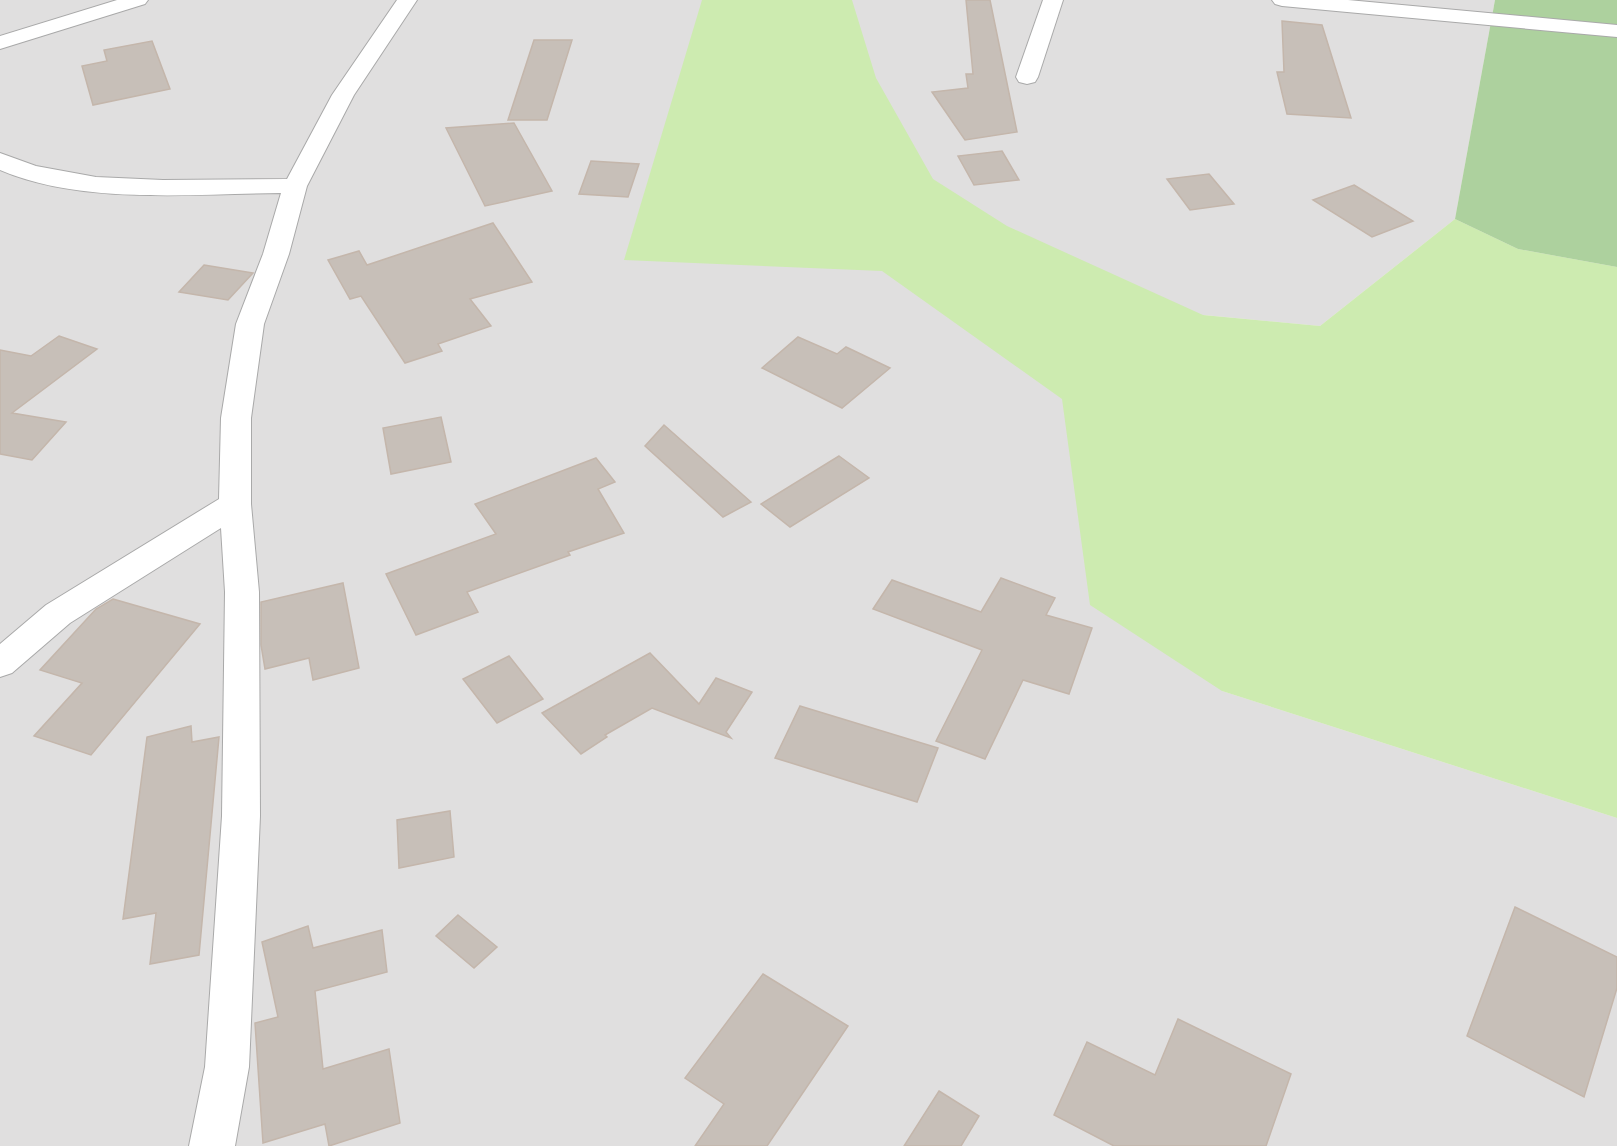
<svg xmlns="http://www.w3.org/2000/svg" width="1617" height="1146" font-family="Jost,sans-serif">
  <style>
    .residential { fill: #e0dfdf }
    .grass { fill: #cdebb0 }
    .forest { fill: #add19e }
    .building { fill: #c7bfb8; stroke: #c4b6ab; stroke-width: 1.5 }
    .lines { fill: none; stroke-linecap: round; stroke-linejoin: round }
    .street-casing { stroke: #a9a9a9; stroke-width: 2 }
    .street { fill: #fff; fill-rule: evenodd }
  </style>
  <rect width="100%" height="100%" fill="#f2efe9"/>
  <!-- residential -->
  <polygon class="residential" points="0,0 1495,0 1455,219 1320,326 1204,315 1222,691 1617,818 1617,1146 0,1146"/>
  <!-- grass -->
  <polygon class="grass" points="702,0 852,0 876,78 933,179 1007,226 1203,315 1320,326 1455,219 1518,249 1617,267 1617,818 1222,691 1090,605 1062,399 882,271 624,260"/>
  <!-- forest -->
  <polygon class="forest" points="1495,0 1617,0 1617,267 1518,249 1455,219"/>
  <!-- building -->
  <g class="building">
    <polygon points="966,0 990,0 1017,132 965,140 932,92 968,88 966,74 973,74"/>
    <polygon points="1282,21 1322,25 1351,118 1287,114 1277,72 1284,72"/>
    <polygon points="534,40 572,40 547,120 508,120"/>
    <polygon points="152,41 170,89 93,105 82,66 107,61 104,50"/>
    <polygon points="514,123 552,191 485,206 446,128"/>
    <polygon points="1002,151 1019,180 974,185 958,156"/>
    <polygon points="591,161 639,164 628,197 579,194"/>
    <polygon points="1209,174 1234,204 1190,210 1167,179"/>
    <polygon points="1354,185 1413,221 1372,237 1313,200"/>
    <polygon points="493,223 532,282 470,299 491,326 438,344 442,351 405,363 361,296 350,299 328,260 359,251 367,265"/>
    <polygon points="204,265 253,273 228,300 179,292"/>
    <polygon points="59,336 97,349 12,413 66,422 32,460 0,454 0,350 31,356"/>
    <polygon points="798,337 837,354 846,347 890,368 842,408 762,368"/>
    <polygon points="441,417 451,462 391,474 383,428"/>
    <polygon points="664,425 751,502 723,517 645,446"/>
    <polygon points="839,456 869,478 790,527 761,504"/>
    <polygon points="596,458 615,482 598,489 624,533 568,552 570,555 467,592 478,612 416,635 386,574 496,534 475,504"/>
    <polygon points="1001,578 1055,598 1046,615 1092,628 1069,694 1023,680 985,759 936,741 982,650 873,609 892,580 981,612"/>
    <polygon points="343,583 359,668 313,680 309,658 265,669 261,645 261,602"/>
    <polygon points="113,599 200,624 91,755 34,736 82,683 40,670 96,609"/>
    <polygon points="650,653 699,704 716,678 752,692 726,732 731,738 652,708 605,735 607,737 581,754 542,713"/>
    <polygon points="509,656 543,699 497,723 463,679"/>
    <polygon points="800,706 938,748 917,802 775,758"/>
    <polygon points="191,726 192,742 219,737 199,955 150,964 156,913 123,919 147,737"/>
    <polygon points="450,811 454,857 399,868 397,820"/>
    <polygon points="1515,907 1617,957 1617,988 1584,1097 1467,1036"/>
    <polygon points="458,915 497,947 474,968 436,936"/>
    <polygon points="308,926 313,948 382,930 387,972 315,991 323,1069 389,1049 400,1123 329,1146 325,1124 263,1143 255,1023 278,1017 262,942"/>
    <polygon points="763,974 848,1026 767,1146 695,1146 724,1104 685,1078"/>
    <polygon points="1178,1019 1291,1074 1266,1146 1114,1146 1054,1115 1087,1042 1155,1075"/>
    <polygon points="939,1091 979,1116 961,1146 904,1146"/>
  </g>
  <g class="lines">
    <!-- street casing -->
    <g class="street-casing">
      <g id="street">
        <polygon points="117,0 148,0 145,4 0,49 0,36"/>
        <path d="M397 0H417L354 95 307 186 289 254 264 324 251 418V504L259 592 260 816 249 1067 235 1146H189L205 1067 222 816 225 592 221 528 70 623 12 673 0 677V644L46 605 219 499 221 418 236 324 263 254 281 193C194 194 81 205 0 170V153L36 166 96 177 163 180 287 179 332 95Z"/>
        <polygon points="1043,0 1063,0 1038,77 1035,82 1027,84 1019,82 1016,77"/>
        <polygon points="1272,0 1348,0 1617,25 1617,37 1282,6 1275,4"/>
      </g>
    </g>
    <!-- street -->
    <use href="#street" class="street"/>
  </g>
</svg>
